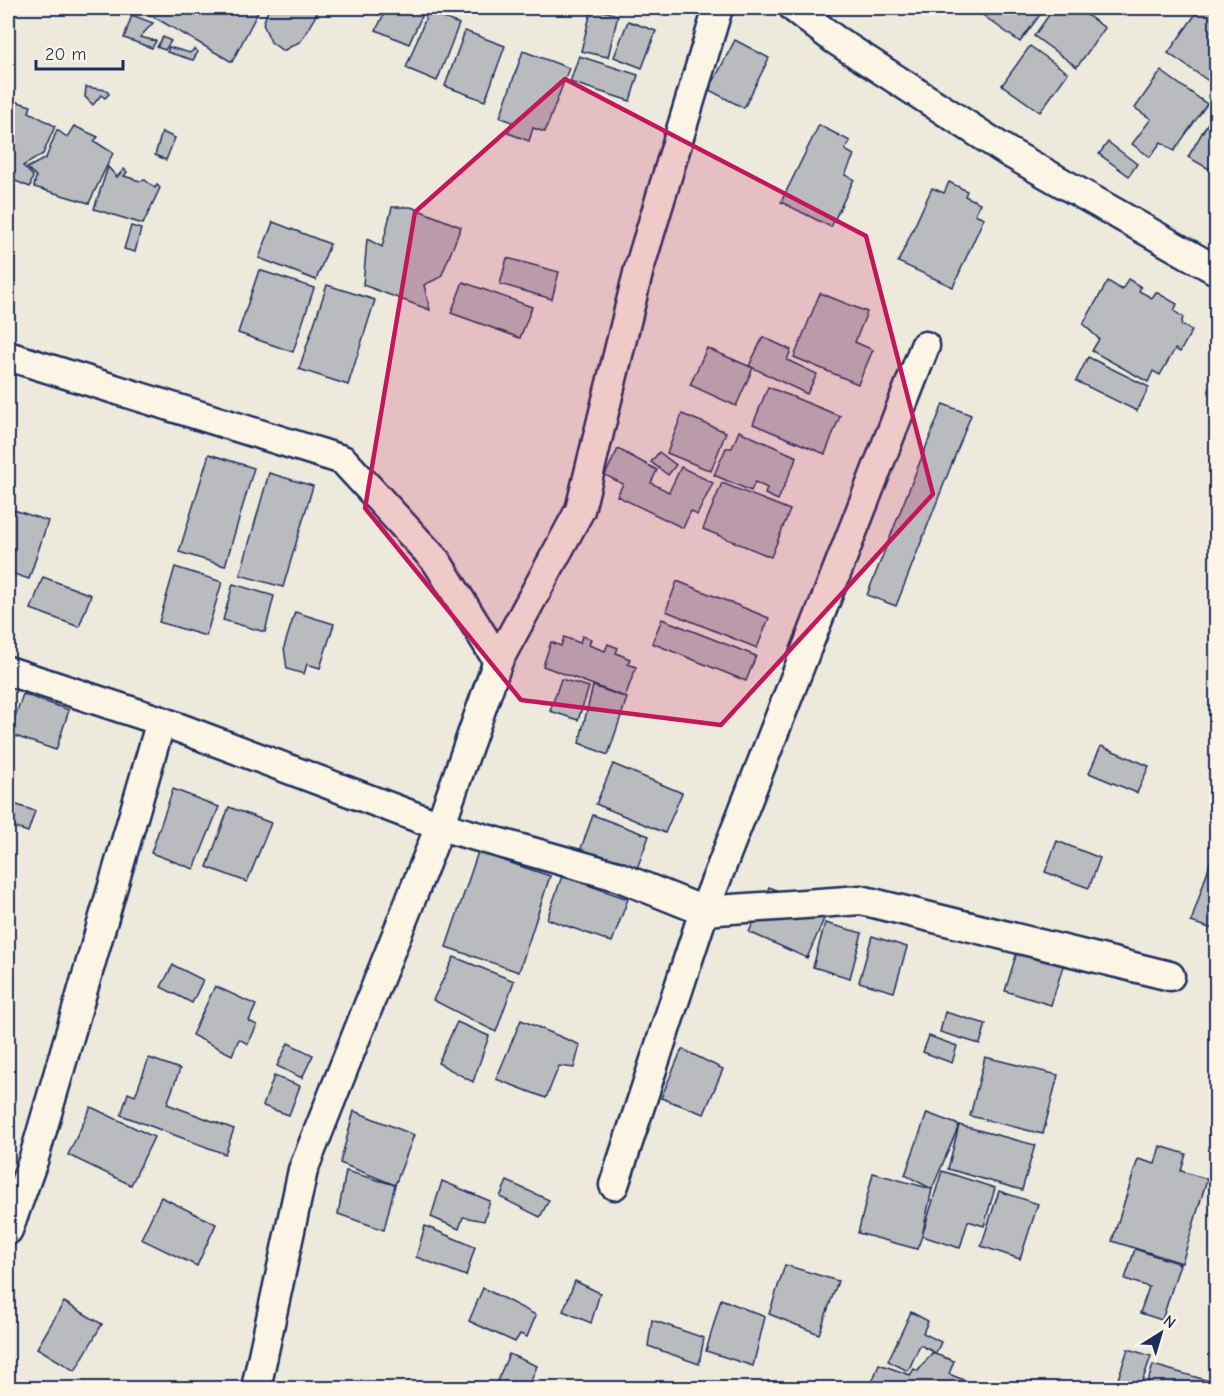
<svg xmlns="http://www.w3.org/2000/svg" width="1224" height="1396" font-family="'Comic Neue',sans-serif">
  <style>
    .building { fill: #babbbe; stroke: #1b2f5e; stroke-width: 1.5 }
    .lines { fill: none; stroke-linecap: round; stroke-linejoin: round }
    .street-casing { stroke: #1b2f5e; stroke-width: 33 }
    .street { stroke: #fcf5e5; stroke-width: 28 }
    .marked { fill: #c2185b; fill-opacity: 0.2; stroke: #c2185b; stroke-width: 4.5; stroke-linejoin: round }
  </style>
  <rect width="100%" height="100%" fill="#eee9dd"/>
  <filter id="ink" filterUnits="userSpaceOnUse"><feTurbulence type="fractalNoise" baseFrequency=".0167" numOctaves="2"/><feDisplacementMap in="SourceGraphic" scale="12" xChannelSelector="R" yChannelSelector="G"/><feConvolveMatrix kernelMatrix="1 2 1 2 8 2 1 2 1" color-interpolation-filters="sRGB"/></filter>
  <g filter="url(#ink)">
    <!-- building -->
    <g class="building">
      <polygon points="141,8 260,8 232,62 140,9"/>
      <polygon points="269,8 320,8 301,41 283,51 271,42 263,24"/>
      <polygon points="387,8 418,8 424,11 409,44 376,30"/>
      <polygon points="592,8 618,15 608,57 581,51"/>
      <polygon points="980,8 1045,8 1020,42 977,11"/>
      <polygon points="1054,8 1077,8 1105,28 1077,67 1034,36"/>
      <polygon points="1200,8 1216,8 1216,79 1213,84 1168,53"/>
      <polygon points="428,12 459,24 437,81 406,68"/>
      <polygon points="132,15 153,23 140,37 156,41 152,48 124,38"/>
      <polygon points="628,21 656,31 642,68 614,57"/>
      <polygon points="465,31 505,46 485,101 445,86"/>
      <polygon points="163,37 171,41 165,50 157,47"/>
      <polygon points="735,40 769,58 744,108 709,90"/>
      <polygon points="1030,46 1068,73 1040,112 1002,85"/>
      <polygon points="169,47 190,53 194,49 198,52 193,60 167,52"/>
      <polygon points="523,51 569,68 545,132 533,128 529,141 508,133 512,122 500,117"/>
      <polygon points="579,56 638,75 630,101 570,82"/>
      <polygon points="1161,71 1207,104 1174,151 1161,142 1150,157 1132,144 1151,119 1135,108"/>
      <polygon points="86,87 106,90 109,94 105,98 101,95 93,105 85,97"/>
      <polygon points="8,99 31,106 29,112 55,126 43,154 23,166 33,176 30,187 8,178"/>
      <polygon points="1216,109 1216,173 1188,157"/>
      <polygon points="819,125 850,141 845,150 854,155 845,175 854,179 831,227 781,202"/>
      <polygon points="74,126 98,137 94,141 113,153 89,203 34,187 36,176 27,168 46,158 57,130 67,137"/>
      <polygon points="162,132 175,138 166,160 155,155"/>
      <polygon points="1108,142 1137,164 1129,176 1099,154"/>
      <polygon points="108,167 117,177 124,169 127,172 124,176 140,181 145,180 155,188 157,185 160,188 143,224 94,209"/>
      <polygon points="949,182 967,191 965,196 980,203 975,214 984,218 953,287 898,262 932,188 944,193"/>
      <polygon points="392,207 411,207 461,227 441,277 424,285 430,310 363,285 367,239 382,247"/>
      <polygon points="273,222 330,244 316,280 259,258"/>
      <polygon points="131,226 141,229 135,252 124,249"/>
      <polygon points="507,258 559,272 552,299 500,284"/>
      <polygon points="259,270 314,288 293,352 238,333"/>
      <polygon points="1128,279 1141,287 1139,291 1152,298 1156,292 1177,304 1174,311 1183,317 1181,325 1192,330 1180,352 1175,349 1160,375 1153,371 1148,382 1092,351 1099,339 1083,324 1108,281 1122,290"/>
      <polygon points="463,282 532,307 520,338 451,313"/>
      <polygon points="327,285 375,300 348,385 299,369"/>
      <polygon points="820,293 867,312 855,342 873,350 858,384 794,357"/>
      <polygon points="763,337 791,350 787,360 817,374 807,394 749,366"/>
      <polygon points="707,348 753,368 736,406 690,385"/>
      <polygon points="1088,357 1149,387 1137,411 1076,381"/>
      <polygon points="768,387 840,416 825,454 753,424"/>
      <polygon points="943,404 971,415 896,606 867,595"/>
      <polygon points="682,414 726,432 711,471 667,453"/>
      <polygon points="739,431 797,457 778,500 765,494 767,488 755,482 751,491 714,475 726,448 732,448"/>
      <polygon points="618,449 657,470 651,483 669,492 681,467 713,483 697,515 691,511 683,528 617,496 623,484 605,475"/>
      <polygon points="659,452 676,465 668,475 651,462"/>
      <polygon points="209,454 254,468 225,566 179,552"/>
      <polygon points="269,473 313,486 283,587 240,575"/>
      <polygon points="722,483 790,510 771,557 703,529"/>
      <polygon points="11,509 48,521 29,579 8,572 8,518"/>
      <polygon points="175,567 222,582 206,636 159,622"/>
      <polygon points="43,577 91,595 79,627 31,609"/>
      <polygon points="677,581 769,618 757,648 666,611"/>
      <polygon points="233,584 274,596 265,632 223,620"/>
      <polygon points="295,612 334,624 320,668 307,664 304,674 287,669 284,647"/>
      <polygon points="662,619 756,656 746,681 652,643"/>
      <polygon points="582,636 591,639 589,645 605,651 608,644 618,648 616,653 630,659 628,664 636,667 625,697 543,666 551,642 561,646 564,637 580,643"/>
      <polygon points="561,679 589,687 578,720 550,711"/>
      <polygon points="593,686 627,698 608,755 579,743"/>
      <polygon points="23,694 69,710 56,750 9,734"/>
      <polygon points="1101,746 1149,766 1137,793 1089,773"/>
      <polygon points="613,764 682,793 665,833 596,804"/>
      <polygon points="173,789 219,807 194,869 151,853"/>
      <polygon points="8,802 35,811 28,832 8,825"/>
      <polygon points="229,807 271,823 247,882 207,867"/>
      <polygon points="593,815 649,836 636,871 580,851"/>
      <polygon points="1057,841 1100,858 1089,888 1045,872"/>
      <polygon points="478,852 550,876 519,972 446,947"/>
      <polygon points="1213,854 1216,856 1216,930 1191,922"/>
      <polygon points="562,876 628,899 612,942 547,919"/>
      <polygon points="769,887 827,912 807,958 749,932"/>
      <polygon points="825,923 862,933 850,978 813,967"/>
      <polygon points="872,936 907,947 894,992 859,982"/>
      <polygon points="1018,949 1064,963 1051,1005 1005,991"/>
      <polygon points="454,957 514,981 496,1032 433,1000"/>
      <polygon points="173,965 203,980 192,1003 161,987"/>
      <polygon points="215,986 256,1005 249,1021 257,1025 248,1044 239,1039 232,1055 192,1035"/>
      <polygon points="945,1012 986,1024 980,1044 940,1032"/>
      <polygon points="521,1020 580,1045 574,1068 559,1066 546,1098 496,1079"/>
      <polygon points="457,1022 489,1036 473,1082 438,1063"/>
      <polygon points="929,1036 957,1046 952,1063 923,1052"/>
      <polygon points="288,1043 313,1055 302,1078 277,1066"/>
      <polygon points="682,1049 723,1069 704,1114 661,1098"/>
      <polygon points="985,1057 1058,1075 1043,1134 970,1116"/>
      <polygon points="149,1058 180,1069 167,1104 234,1129 225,1154 121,1115 128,1093 135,1096"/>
      <polygon points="274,1076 300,1086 289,1115 263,1106"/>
      <polygon points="91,1107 154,1137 131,1185 68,1155"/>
      <polygon points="354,1111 414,1135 395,1185 340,1163"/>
      <polygon points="927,1113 959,1125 932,1189 905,1175"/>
      <polygon points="959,1125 1035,1145 1022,1190 948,1169"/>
      <polygon points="1160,1146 1186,1154 1181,1171 1207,1179 1182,1263 1112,1241 1138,1159 1155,1164"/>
      <polygon points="346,1171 395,1185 384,1230 338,1214"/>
      <polygon points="942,1171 995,1188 984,1226 968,1221 960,1248 922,1236"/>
      <polygon points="873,1173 932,1189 922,1236 917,1249 858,1233"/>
      <polygon points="442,1181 490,1201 484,1221 463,1217 459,1229 431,1217"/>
      <polygon points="507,1181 549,1200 540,1217 500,1197"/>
      <polygon points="999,1191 1038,1204 1020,1259 981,1246"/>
      <polygon points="161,1197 216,1224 197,1266 141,1239"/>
      <polygon points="425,1226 475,1247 466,1276 416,1257"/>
      <polygon points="1135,1249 1180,1264 1162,1320 1140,1313 1149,1287 1125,1279"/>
      <polygon points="785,1265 838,1281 819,1334 769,1314"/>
      <polygon points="575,1281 600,1293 591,1323 563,1311"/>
      <polygon points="483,1288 536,1315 527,1337 520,1334 515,1342 469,1321"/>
      <polygon points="721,1299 765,1317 753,1366 706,1351"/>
      <polygon points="64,1302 102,1324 75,1371 37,1348"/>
      <polygon points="911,1312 928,1321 923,1333 941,1342 936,1353 920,1345 908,1371 888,1361"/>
      <polygon points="652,1320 704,1338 699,1364 648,1346"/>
      <polygon points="1128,1349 1151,1356 1140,1388 1115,1388"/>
      <polygon points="932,1353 954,1361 949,1374 966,1381 963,1388 870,1388 879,1364 910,1375 914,1369 918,1371"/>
      <polygon points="509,1354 537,1366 531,1381 545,1388 494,1388"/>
      <polygon points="1153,1365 1213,1382 1212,1388 1146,1388"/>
    </g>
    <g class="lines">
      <!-- street casing -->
      <g class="street-casing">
        <g id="street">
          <polyline points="794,8 834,39 1008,152 1216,270"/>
          <polyline points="8,356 343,460 437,562 498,661"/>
          <polyline points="8,671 161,721 440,826 617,876 704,911 861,900 1170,976"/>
          <polyline points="614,1185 704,911 925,346"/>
          <polyline points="8,1230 33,1161 161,721"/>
          <polyline points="256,1388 303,1170 440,826 498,661 580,510 639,269 718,8"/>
        </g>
      </g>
      <!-- street -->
      <use href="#street" class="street"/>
    </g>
  </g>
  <!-- marked area -->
  <path class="marked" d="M565 79 866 236 933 494 721 725 521 700 365 508 415 212Z"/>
  <!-- margin -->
  <rect width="1224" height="1396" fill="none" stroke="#fcf5e5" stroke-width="30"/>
  <rect x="15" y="15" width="1194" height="1366" fill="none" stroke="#1b2f5e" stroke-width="2" filter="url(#ink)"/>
  <!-- north arrow -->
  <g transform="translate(1161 1333) rotate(37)" stroke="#fcf5e5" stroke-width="4.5" paint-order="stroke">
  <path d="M0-4.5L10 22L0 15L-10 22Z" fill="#1b2f5e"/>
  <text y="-9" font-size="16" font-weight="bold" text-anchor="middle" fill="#1b2f5e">N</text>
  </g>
  <!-- scale -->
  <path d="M36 60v9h87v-9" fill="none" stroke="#1b2f5e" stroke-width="3"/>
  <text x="45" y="60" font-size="18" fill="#1b2f5e" stroke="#fcf5e5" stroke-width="4.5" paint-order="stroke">20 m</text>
</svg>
